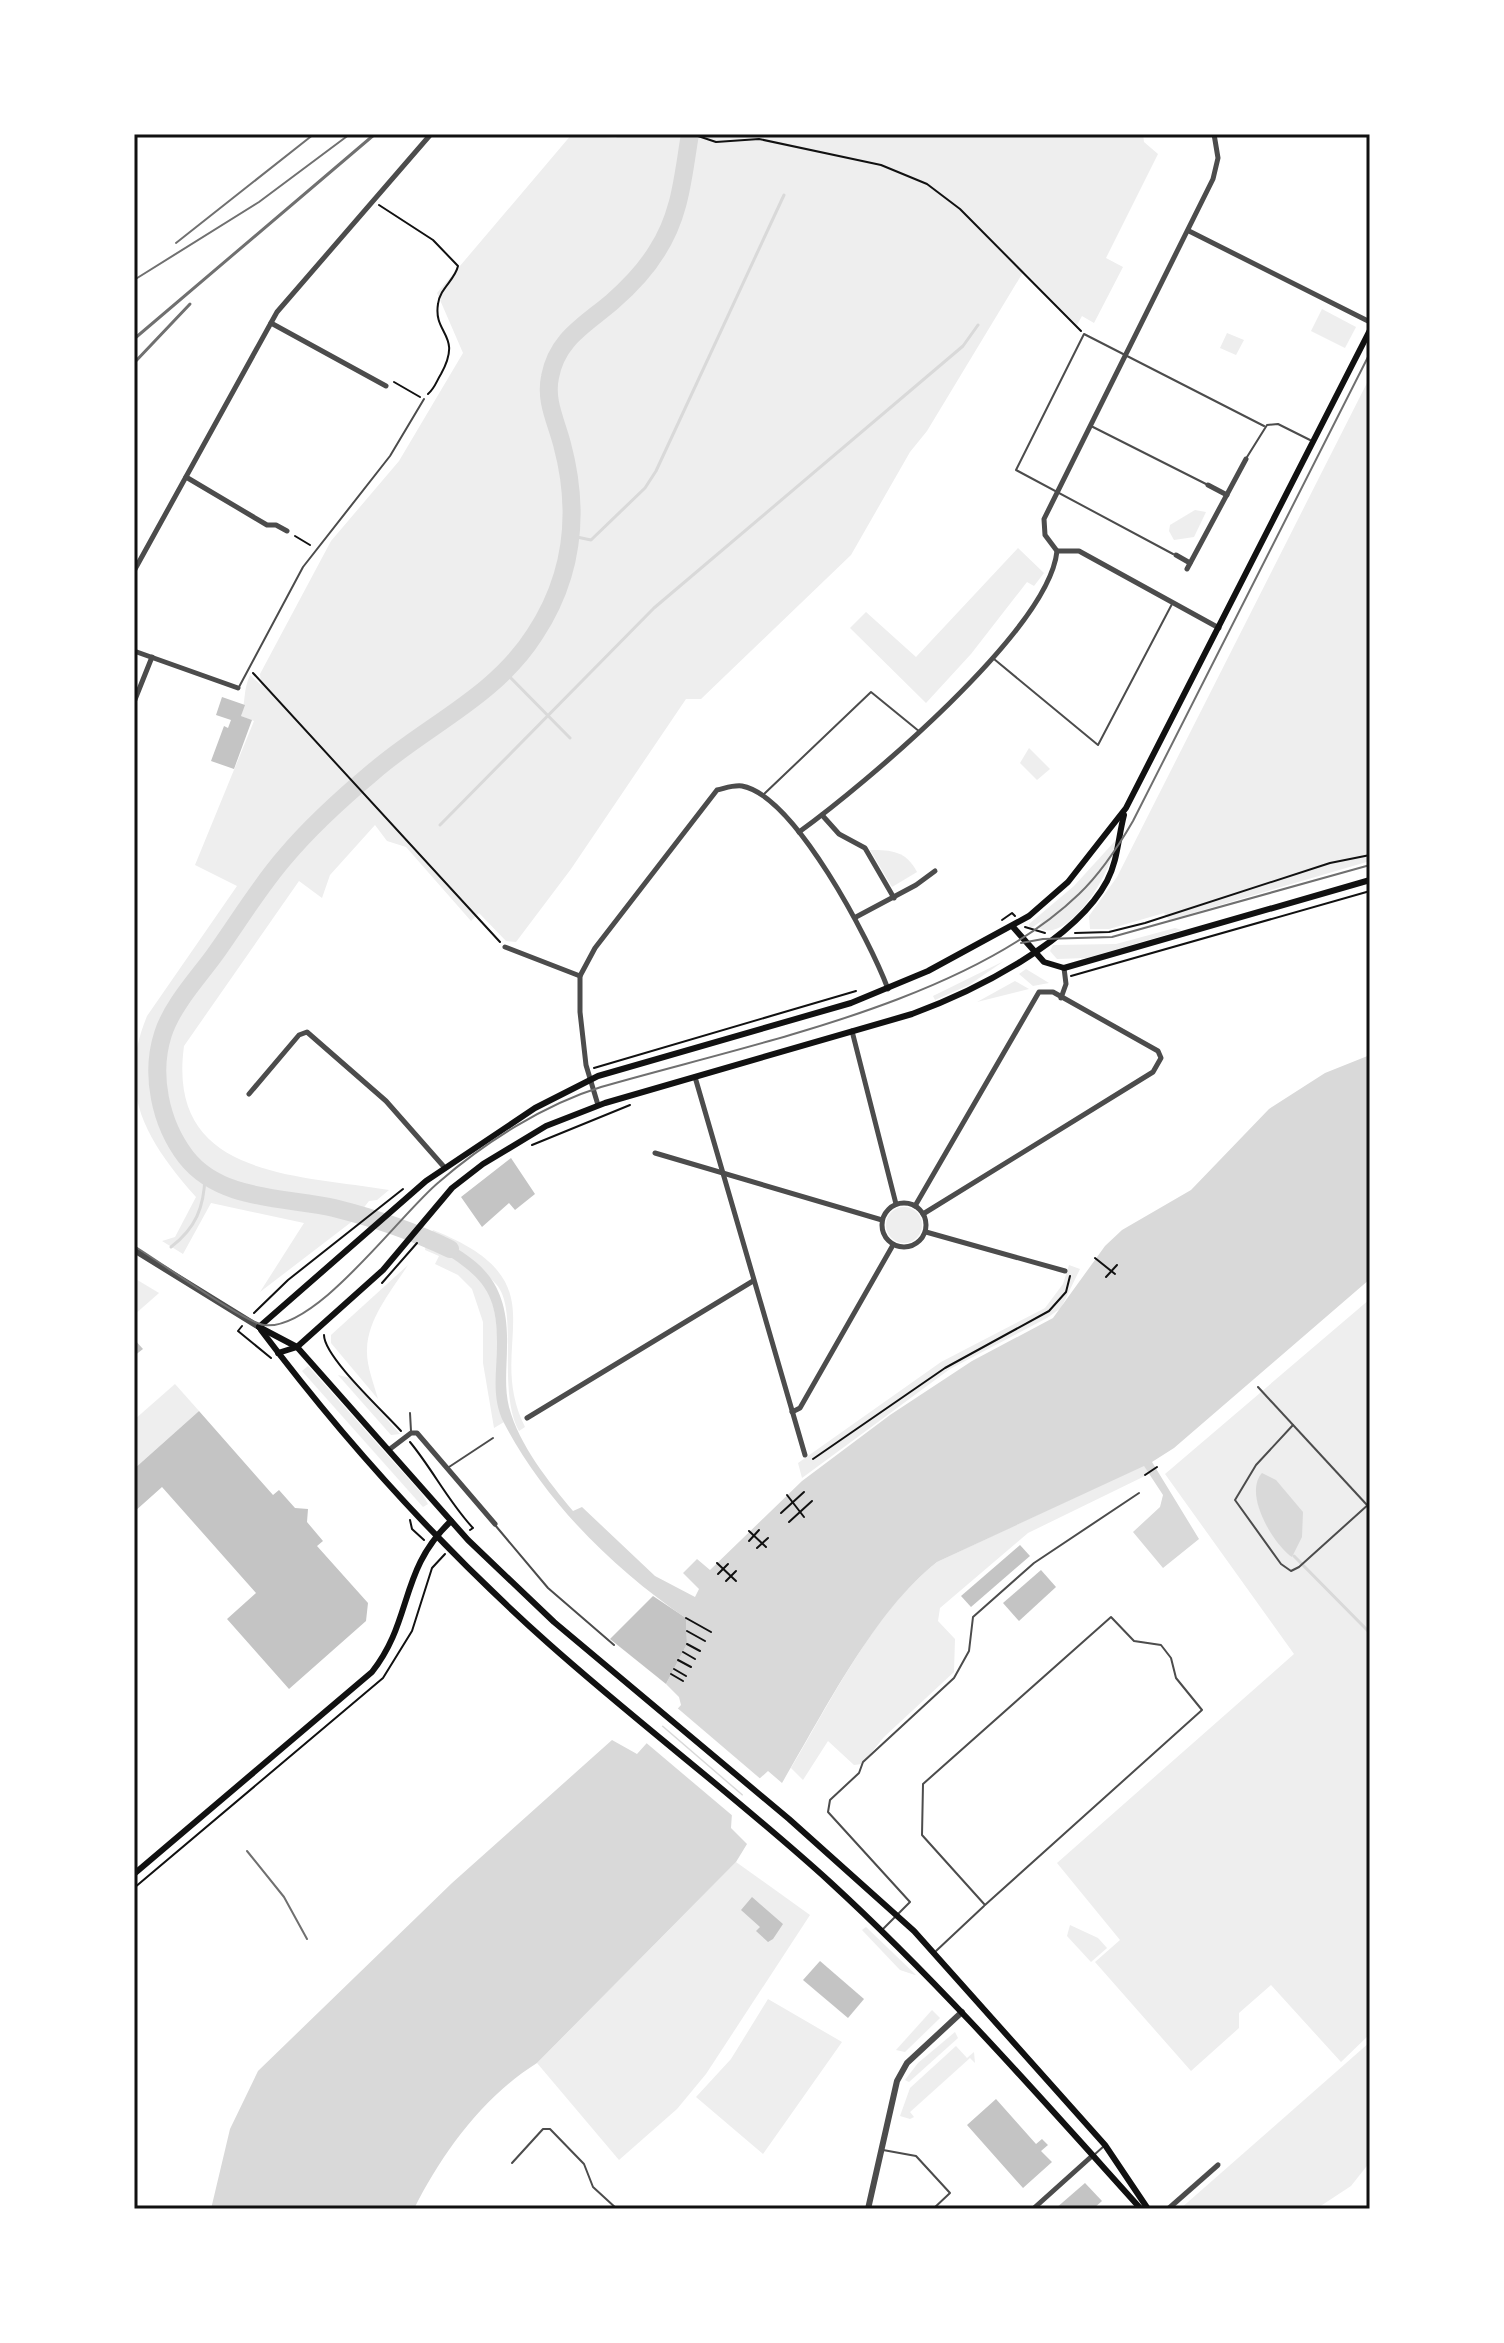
<svg xmlns="http://www.w3.org/2000/svg" width="1504" height="2343" font-family="Lato,sans-serif">
  <style>
    .green { fill: #eee }
    .water { fill: #d9d9d9 }
    .pier { fill: #fff }
    .lines { fill: none; stroke-linecap: round; stroke-linejoin: round }
    .stream { stroke: #d9d9d9; stroke-width: 3 }
    .river { stroke: #d9d9d9; stroke-width: 18 }
    .building { fill: #c4c4c4 }
    .path { stroke: #111; stroke-width: 2 }
    .service { stroke: #4c4c4c; stroke-width: 2 }
    .minor { stroke: #4c4c4c; stroke-width: 5 }
    .tertiary { stroke: #4c4c4c; stroke-width: 6 }
    .secondary { stroke: #111; stroke-width: 6 }
    .tram { stroke: #707070; stroke-width: 2 }
    .rail { stroke: #707070; stroke-width: 3 }
    .neatline { fill: none; stroke: #111; stroke-width: 3 }
  </style>
  <rect width="100%" height="100%" fill="#fff"/>
  <!-- green -->
  <g class="green">
    <path d="M572 134 616 138 620 134H1143L1144 142 1158 154 1106 258 1123 267 1094 323 1082 316 1077 325 1025 272 1022 274 927 431 910 452 851 555 701 699H686L571 869 516 942 506 941 479 913 471 921 406 847 387 841 375 825 330 875 322 898 299 881 184 1046C166 1178 295 1174 389 1190L377 1200 369 1201 354 1220 260 1292 304 1223 211 1203 183 1254 162 1241 175 1237 196 1197C146 1140 116 1092 147 1016L237 886 195 865 254 721 241 716C246 701 243 690 250 675L261 685 260 674 331 541 399 461 463 353 437 293Z"/>
    <polygon points="1322,309 1356,327 1345,348 1311,331"/>
    <polygon points="1227,333 1244,340 1236,355 1220,348"/>
    <polygon points="1370,377 1370,861 1169,920 1164,913 1109,929 1090,929 1089,916 1117,877"/>
    <polygon points="1195,510 1206,512 1194,537 1174,540 1169,531 1170,525"/>
    <polygon points="1018,548 1044,573 1034,586 1027,582 971,654 926,703 850,628 866,612 916,657"/>
    <polygon points="1029,748 1050,769 1037,780 1020,763"/>
    <path d="M1115 841C1115 868 1068 948 1037 927L1043 920 1030 929 1029 924 1074 886Z"/>
    <path d="M870 850C892 850 906 851 917 872L892 887Z"/>
    <polygon points="1175,928 1182,930 1087,958 1057,959 1050,951 1053,945 1116,944"/>
    <polygon points="1004,961 969,985 935,1000 933,996"/>
    <polygon points="1026,969 1049,983 1033,986 1019,974"/>
    <polygon points="1015,981 1029,989 977,1002"/>
    <circle cx="904" cy="1225" r="18"/>
    <path d="M433 1230C567 1283 482 1341 525 1427L519 1431C496 1389 520 1310 496 1284 478 1265 451 1251 430 1235Z"/>
    <path d="M426 1242C440 1250 457 1257 469 1268 516 1306 486 1373 504 1422L494 1428 483 1363V1322L472 1289 458 1275 435 1264 439 1256 425 1250Z"/>
    <path d="M408 1265C392 1290 368 1318 367 1349 366 1365 374 1384 378 1399L331 1343V1335Z"/>
    <polygon points="1069,1265 1080,1269 1061,1308 1047,1318 950,1369 802,1478 798,1463 941,1362 1045,1308 1063,1284"/>
    <polygon points="134,1278 159,1293 134,1315"/>
    <polygon points="1370,1299 1370,2034 1341,2062 1271,1985 1239,2013 1239,2028 1191,2071 1095,1962 1120,1940 1057,1863 1294,1654 1165,1474"/>
    <polygon points="308,1366 422,1494 428,1504 423,1507 302,1371"/>
    <polygon points="338,1375 350,1378 400,1434 391,1435"/>
    <polygon points="175,1384 199,1411 134,1469 134,1420"/>
    <path d="M1144 1465 1149 1474 1028 1533 940 1608 938 1621 955 1639 954 1672 884 1737 862 1764 854 1765 828 1741 803 1780 791 1768C831 1701 875 1610 937 1562Z"/>
    <polygon points="736,1862 810,1915 706,2074 677,2109 619,2160 537,2063"/>
    <polygon points="1070,1925 1098,1938 1107,1948 1091,1962 1067,1936"/>
    <polygon points="866,1927 916,1975 915,1975 900,1970 862,1930"/>
    <polygon points="768,1999 842,2042 763,2154 696,2097 731,2059"/>
    <polygon points="932,2010 940,2018 905,2052 896,2050"/>
    <polygon points="955,2032 958,2038 909,2082 905,2080 918,2063"/>
    <polygon points="1370,2042 1370,2162 1351,2186 1316,2209 1180,2209"/>
    <polygon points="956,2046 967,2058 974,2052 975,2063 970,2058 910,2112 914,2117 910,2119 900,2116 910,2088"/>
  </g>
  <!-- water -->
  <g class="water">
    <path d="M1370 1055V1279L1174 1448 1152 1462 1199 1539 1163 1568 1133 1532 1160 1507 1163 1495 1144 1466 937 1562C874 1611 823 1714 782 1783L768 1771 758 1780 751 1775 741 1799 726 1807 732 1813 731 1828 747 1844 736 1862 537 2063C483 2097 442 2153 414 2209H211L230 2129 258 2071 452 1883 612 1740 637 1754 681 1705 679 1697 666 1684 687 1644 686 1618C613 1569 545 1501 504 1423 495 1406 495 1387 496 1369 501 1293 489 1279 426 1242L430 1235C484 1259 509 1285 507 1346 507 1366 504 1387 509 1407 519 1445 549 1482 573 1511L582 1507 655 1576 695 1597 699 1589 683 1573 697 1559 710 1570 802 1481 890 1415 972 1361 1053 1318 1105 1246 1122 1230 1191 1190 1269 1109 1325 1073Z"/>
    <path d="M1262 1473 1276 1480 1303 1512 1302 1537 1292 1557C1273 1544 1243 1494 1262 1473Z"/>
  </g>
  <!-- pier -->
  <g class="pier">
    <polygon points="675,1706 763,1781 758,1784 752,1780 746,1786 750,1791 747,1798 660,1723"/>
    <polygon points="659,1724 746,1799 742,1803 737,1800 731,1807 735,1812 734,1817 644,1741"/>
  </g>
  <g class="lines">
    <!-- stream -->
    <g class="stream">
      <polyline points="572,536 591,540 645,488 656,471 784,195"/>
      <polyline points="506,673 570,738"/>
      <polyline points="440,825 654,608 963,346 978,325"/>
      <path d="M171 1247C196 1228 204 1207 205 1177"/>
      <polyline points="1294,1556 1370,1633"/>
    </g>
    <!-- river -->
    <path class="river" d="M450 1249C413 1231 374 1218 334 1208 285 1197 220 1201 186 1157 160 1123 150 1074 163 1034 172 1006 196 980 213 957 237 924 258 888 285 857 311 826 342 798 373 772 427 725 495 697 535 634 573 576 580 511 562 444 556 421 545 401 550 377 557 339 585 325 612 302 628 288 646 269 657 251 681 214 683 175 690 134"/>
  </g>
  <!-- building -->
  <g class="building">
    <polygon points="222,697 245,705 241,716 252,720 234,769 211,761 224,726 228,728 231,720 216,715"/>
    <polygon points="511,1158 535,1194 515,1210 509,1203 482,1227 461,1197"/>
    <polygon points="134,1339 143,1349 134,1356"/>
    <polygon points="199,1411 273,1495 279,1490 295,1508 308,1509 307,1522 323,1541 317,1546 368,1603 366,1621 289,1689 227,1619 256,1593 162,1487 134,1512 134,1469"/>
    <polygon points="1020,1545 1030,1556 971,1607 961,1596"/>
    <polygon points="1041,1570 1056,1587 1019,1621 1003,1603"/>
    <polygon points="653,1596 686,1618 687,1644 666,1684 610,1639"/>
    <polygon points="752,1897 783,1924 773,1939 768,1942 756,1931 760,1927 741,1910"/>
    <polygon points="820,1961 864,1999 848,2018 803,1980"/>
    <polygon points="996,2099 1036,2144 1042,2139 1048,2145 1041,2151 1052,2162 1023,2188 967,2125"/>
    <polygon points="1085,2183 1102,2201 1093,2209 1055,2209"/>
  </g>
  <g class="lines">
    <!-- path -->
    <g class="path">
      <polyline points="692,134 716,142 759,139 881,165 927,184 960,209 1081,331"/>
      <path d="M379 205 433 240 458 266C455 280 440 288 438 304 433 335 463 334 441 374 436 382 435 388 428 394"/>
      <polyline points="394,382 420,397"/>
      <polyline points="295,536 310,545"/>
      <polyline points="253,673 500,942"/>
      <polyline points="1002,920 1012,913 1015,916"/>
      <polyline points="1025,927 1045,933"/>
      <polyline points="1075,933 1109,932 1145,923 1330,863 1370,855"/>
      <polyline points="1071,976 1370,891"/>
      <polyline points="594,1068 856,991"/>
      <polyline points="532,1145 630,1105"/>
      <polyline points="1095,1258 1115,1274"/>
      <polyline points="1106,1277 1117,1265"/>
      <polyline points="382,1283 417,1243"/>
      <polyline points="254,1313 288,1280 403,1189"/>
      <polyline points="242,1326 238,1331 271,1358"/>
      <path d="M324 1335C324 1357 384 1412 401 1431"/>
      <path d="M410 1442C433 1470 448 1501 473 1528L470 1530"/>
      <polyline points="813,1459 945,1368 1049,1311 1066,1292 1070,1276"/>
      <polyline points="1145,1475 1157,1467"/>
      <polyline points="787,1495 804,1517"/>
      <polyline points="781,1513 804,1492"/>
      <polyline points="410,1520 412,1529 424,1540"/>
      <polyline points="789,1522 812,1501"/>
      <polyline points="749,1531 766,1547"/>
      <polyline points="749,1541 759,1530"/>
      <polyline points="757,1548 768,1538"/>
      <polyline points="717,1563 736,1581"/>
      <polyline points="718,1574 728,1564"/>
      <polyline points="726,1581 736,1571"/>
      <polyline points="686,1618 711,1632"/>
      <polyline points="687,1631 705,1641"/>
      <polyline points="687,1644 700,1651"/>
      <polyline points="683,1652 695,1659"/>
      <polyline points="678,1660 691,1667"/>
      <polyline points="674,1669 686,1676"/>
      <polyline points="671,1674 683,1681"/>
      <polyline points="134,1888 383,1678 412,1631 432,1568 445,1554"/>
    </g>
    <!-- service -->
    <g class="service">
      <polyline points="1091,426 1206,484"/>
      <polyline points="1247,457 1267,425 1278,424 1310,440"/>
      <polyline points="1173,554 1016,470 1084,334 1264,426"/>
      <polyline points="994,659 1098,745 1172,604"/>
      <polyline points="239,687 303,567 390,456 424,399"/>
      <polyline points="762,796 871,692 920,732"/>
      <polyline points="1258,1387 1367,1505"/>
      <polyline points="410,1413 411,1431"/>
      <polyline points="1293,1425 1256,1465 1235,1500 1281,1564 1291,1571 1299,1567 1370,1503"/>
      <polyline points="449,1467 493,1438"/>
      <polyline points="495,1525 548,1588 614,1645"/>
      <polygon points="1111,1617 1134,1641 1161,1645 1171,1658 1176,1678 1202,1710 985,1905 922,1835 923,1784"/>
      <polyline points="883,1929 910,1902 828,1812 830,1800 859,1773 863,1762 954,1678 969,1651 973,1617 1034,1563 1139,1493"/>
      <polyline points="936,1951 984,1906"/>
      <polyline points="883,2150 916,2156 950,2193 933,2209"/>
      <polyline points="1094,2155 1104,2146"/>
      <polyline points="512,2163 543,2129 550,2129 584,2164 593,2187 617,2209"/>
    </g>
    <!-- minor -->
    <g class="minor">
      <polyline points="1189,231 1370,322"/>
      <polyline points="271,323 386,386"/>
      <polyline points="186,477 267,525 276,525 287,531"/>
      <polyline points="1208,485 1227,495"/>
      <polyline points="1057,551 1079,551 1219,628"/>
      <polyline points="1176,555 1190,563"/>
      <polyline points="1187,569 1246,459"/>
      <polyline points="134,571 277,312 431,134"/>
      <polyline points="134,651 238,688"/>
      <polyline points="134,702 152,657"/>
      <polyline points="822,815 839,834 865,848 894,898"/>
      <path d="M799 832C864 785 1049 630 1057 551L1045 535 1044 519 1213 179 1218 158 1214 134"/>
      <polyline points="856,917 916,885 935,871"/>
      <polyline points="505,947 580,976"/>
      <polyline points="1061,998 1066,984 1064,968"/>
      <polyline points="852,1031 896,1204"/>
      <polyline points="695,1077 805,1455"/>
      <polyline points="249,1094 299,1035 307,1032 386,1101 445,1168"/>
      <path d="M598 1105 586 1065 580 1012V976L595 948 717 790C726 788 733 785 742 786 795 796 870 941 888 989"/>
      <polyline points="655,1153 882,1220"/>
      <circle cx="904" cy="1225" r="22"/>
      <polyline points="915,1206 1039,992 1053,992 1158,1051 1161,1058 1153,1072 923,1214"/>
      <polyline points="926,1232 1065,1271"/>
      <polyline points="792,1412 800,1408 893,1245"/>
      <polyline points="527,1418 753,1281"/>
      <polyline points="390,1449 411,1433 417,1433 495,1524"/>
      <polyline points="1033,2209 1092,2156"/>
      <polyline points="1168,2209 1218,2165"/>
    </g>
    <!-- tertiary -->
    <g class="tertiary">
      <polyline points="134,1250 259,1327"/>
      <polyline points="868,2209 897,2081 907,2063 962,2012"/>
    </g>
    <!-- secondary -->
    <g class="secondary">
      <polyline points="1013,927 1044,962 1064,968 1370,880"/>
      <polyline points="259,1327 426,1181 535,1108 598,1076 851,1003 928,971 1029,916 1068,882 1126,808 1370,330"/>
      <polyline points="259,1327 297,1347 468,1540 554,1622 789,1819 914,1931 1105,2145 1148,2209"/>
      <path d="M261 1330C346 1443 443 1549 548 1643 640 1725 739 1799 830 1882 941 1984 1040 2097 1141 2209"/>
      <path d="M278 1353 297 1347 383 1270 452 1188 483 1164 546 1126 605 1103 912 1014C975 991 1075 941 1107 881 1118 860 1118 838 1124 815"/>
      <path d="M134 1874 372 1672C413 1620 399 1570 451 1521"/>
    </g>
    <!-- tram -->
    <g class="tram">
      <polyline points="176,243 314,134"/>
      <polyline points="134,280 259,202 350,134"/>
      <polyline points="1021,943 1043,939 1112,937 1370,865"/>
      <path d="M134 1246C159 1261 243 1322 264 1325 316 1332 400 1214 439 1182 484 1143 543 1105 601 1087 749 1044 966 1003 1079 894 1101 873 1118 847 1133 821L1370 353"/>
      <polyline points="247,1851 284,1897 307,1939"/>
    </g>
    <!-- rail -->
    <g class="rail">
      <polyline points="134,339 375,134"/>
      <polyline points="134,363 190,304"/>
    </g>
  </g>
  <!-- border -->
  <rect width="1504" height="2343" fill="none" stroke="#ffffff" stroke-width="272"/>
  <rect x="136" y="136" width="1232" height="2071" class="neatline"/>
</svg>
